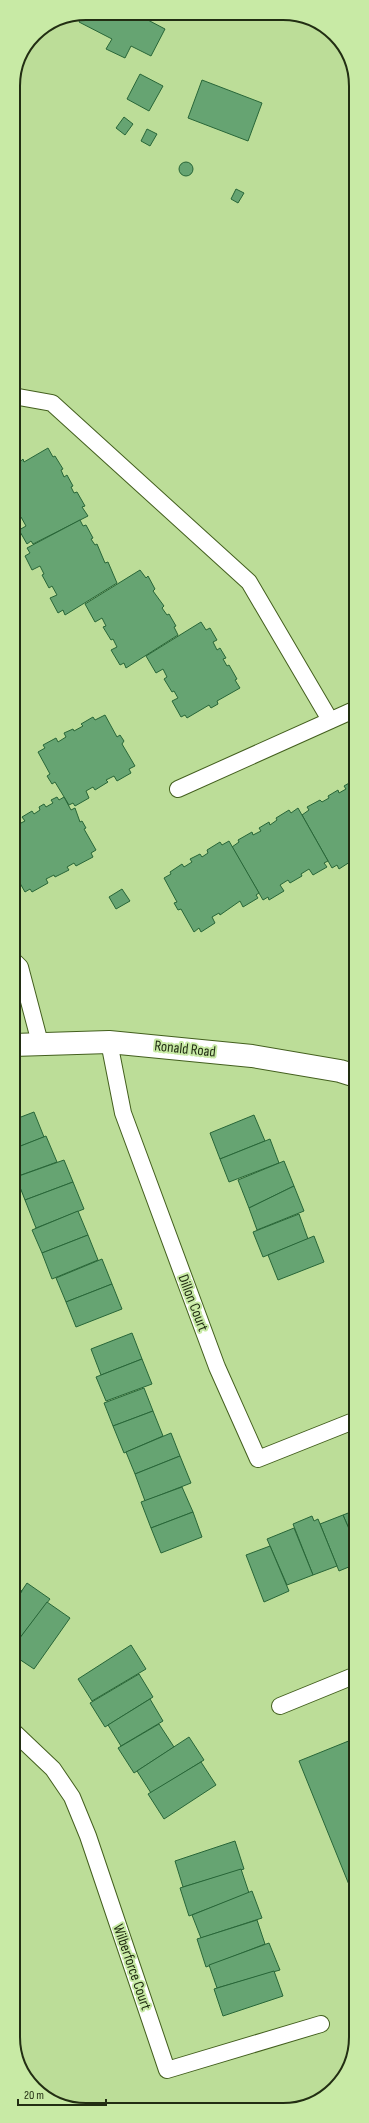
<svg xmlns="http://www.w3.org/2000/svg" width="369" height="2123" font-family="'Sofia Sans Condensed',sans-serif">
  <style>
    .building { fill: #66a472; stroke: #286638 }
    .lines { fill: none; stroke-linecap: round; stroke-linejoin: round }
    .lane-casing { stroke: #435f1e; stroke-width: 18 }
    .street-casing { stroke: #435f1e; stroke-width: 24 }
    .lane { stroke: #fff; stroke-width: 16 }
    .street { stroke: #fff; stroke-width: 22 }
    .labels { text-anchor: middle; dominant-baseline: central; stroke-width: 4; stroke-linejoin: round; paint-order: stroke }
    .street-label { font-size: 15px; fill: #222e13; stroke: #c8eaa5 }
    .rim { fill: none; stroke: #222e13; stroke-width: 2 }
  </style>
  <rect width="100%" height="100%" fill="#bcdd98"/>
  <!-- building -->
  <g class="building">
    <polygon points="84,13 145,14 148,15 146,19 165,29 151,56 131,46 125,58 106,49 112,39 79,22"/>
    <polygon points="140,74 163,86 149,111 127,99"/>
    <polygon points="202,80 262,103 248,141 188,118"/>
    <polygon points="124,117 133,124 125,135 116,128"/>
    <polygon points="147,129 157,134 150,146 141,141"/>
    <circle cx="186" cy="169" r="7"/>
    <polygon points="236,189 244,193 238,203 231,199"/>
    <polygon points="48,448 53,457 55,456 63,469 61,470 64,477 67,475 73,486 71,487 74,493 77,492 85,506 82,507 88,516 33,544 31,541 27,544 19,530 26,526 21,517 18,519 13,511 13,468 23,459 24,462"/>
    <polygon points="80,520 83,526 86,525 93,538 91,539 95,545 97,544 105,563 108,562 117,583 65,615 63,610 58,613 50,598 57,595 52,586 49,588 42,575 44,574 40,566 32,570 25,556 30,553 27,548"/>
    <polygon points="140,570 146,578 148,576 155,589 153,591 164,606 162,608 167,615 169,614 176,626 174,627 178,635 126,668 124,663 120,665 111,650 117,647 113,639 111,640 103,627 106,626 102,618 95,622 85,604"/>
    <polygon points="201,622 206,630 210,628 217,640 213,642 217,650 220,648 226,658 223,659 227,666 229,665 237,679 235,680 240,688 217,701 218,704 211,708 209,705 187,718 185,715 181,717 172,701 178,698 174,691 172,692 164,679 167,677 163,669 156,673 146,656"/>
    <polygon points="105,715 117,737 120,735 124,741 122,744 135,766 129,769 131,773 117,781 114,776 106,780 108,782 95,790 93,787 86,791 89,798 75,806 73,803 69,805 55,782 52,784 47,776 50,774 38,752 45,748 43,745 56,738 58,742 66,737 64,733 73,729 74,731 83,726 81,724 93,717 95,720"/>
    <polygon points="356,779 356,850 349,854 353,860 339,869 337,865 332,868 302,815 309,810 307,807 320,800 322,802 329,798 328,796 338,790 339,793 346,789 344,786"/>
    <polygon points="57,797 59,800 64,797 71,810 75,808 80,822 82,821 86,828 84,829 96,850 91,853 93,857 76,866 74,863 67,867 69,870 55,877 54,875 46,879 48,883 32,892 30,889 25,892 13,871 13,823 15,822 17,825 25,821 22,817 32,811 34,814 40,810 39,807 44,804 46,807 53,803 51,800"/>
    <polygon points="298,808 328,861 324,863 327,867 313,875 309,869 301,874 302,876 290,883 288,880 280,885 284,891 269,900 268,897 263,900 232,847 239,842 238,840 252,832 253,835 261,831 259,828 269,822 270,825 277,820 276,818 289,810 291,813"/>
    <polygon points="229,841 259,893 256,895 258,898 243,907 240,901 220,915 219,913 212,917 215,923 201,932 199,928 194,932 181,909 178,910 174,903 177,902 164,878 171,874 170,872 182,864 184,867 192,862 190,859 200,854 202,857 208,853 207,850 220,842 222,845"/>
    <polygon points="122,889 130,901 116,909 109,897"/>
    <polygon points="34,1112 44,1137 13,1149 13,1120"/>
    <polygon points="254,1115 265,1141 220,1159 210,1133"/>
    <polygon points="46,1136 57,1162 13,1178 13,1149"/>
    <polygon points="270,1139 279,1163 229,1182 220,1159"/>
    <polygon points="64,1160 73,1182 25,1200 16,1177"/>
    <polygon points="284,1161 294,1186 249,1208 238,1180"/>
    <polygon points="73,1182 84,1209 36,1228 25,1200"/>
    <polygon points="294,1186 304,1211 257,1230 249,1208"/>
    <polygon points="78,1211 88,1235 42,1253 32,1230"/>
    <polygon points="299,1214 308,1239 263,1257 253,1232"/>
    <polygon points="88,1235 98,1260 52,1279 42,1253"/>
    <polygon points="314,1236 324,1262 278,1280 268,1255"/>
    <polygon points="102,1259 112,1284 66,1302 56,1278"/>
    <polygon points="112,1284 122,1309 76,1327 66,1302"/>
    <polygon points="132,1333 142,1359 101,1375 91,1349"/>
    <polygon points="142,1359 152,1384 106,1401 96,1377"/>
    <polygon points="144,1388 153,1411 113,1426 104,1403"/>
    <polygon points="153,1411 163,1436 124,1453 113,1426"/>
    <polygon points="171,1433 180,1456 135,1474 126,1452"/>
    <polygon points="180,1456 191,1483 145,1501 135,1474"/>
    <polygon points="182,1487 193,1512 151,1528 141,1502"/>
    <polygon points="356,1510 356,1545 343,1515"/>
    <polygon points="193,1512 202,1537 161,1553 151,1528"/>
    <polygon points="343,1515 356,1545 356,1564 339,1571 320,1524"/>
    <polygon points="312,1516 314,1521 318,1519 337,1566 313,1575 293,1524"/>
    <polygon points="294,1528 313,1575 287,1585 267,1539"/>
    <polygon points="270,1546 289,1591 264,1602 246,1555"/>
    <polygon points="27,1583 50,1599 13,1647 13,1604"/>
    <polygon points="13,1585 22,1591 13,1604"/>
    <polygon points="47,1602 70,1618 34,1669 13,1655 13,1647"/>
    <polygon points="131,1645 146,1669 92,1701 78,1679"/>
    <polygon points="139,1674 153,1697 105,1727 90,1703"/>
    <polygon points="150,1699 163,1721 121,1746 108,1725"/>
    <polygon points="159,1724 174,1747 134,1773 118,1748"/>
    <polygon points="189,1737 204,1760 151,1793 137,1771"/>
    <polygon points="356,1738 356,1902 299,1761"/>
    <polygon points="201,1762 216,1785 164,1819 148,1794"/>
    <polygon points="235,1841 244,1869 183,1887 175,1861"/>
    <polygon points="241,1869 249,1893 189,1916 180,1888"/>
    <polygon points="252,1891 262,1918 201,1938 192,1915"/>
    <polygon points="257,1920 265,1944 206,1967 197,1939"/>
    <polygon points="269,1943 280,1970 217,1988 209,1965"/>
    <polygon points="274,1971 283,1996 223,2016 214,1989"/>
  </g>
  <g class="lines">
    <!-- lane casing -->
    <g class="lane-casing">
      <g id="lane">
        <polyline points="13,396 52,403 249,582 330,720"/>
        <polyline points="178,789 356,709"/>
        <polyline points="13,960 20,967 40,1043"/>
        <polyline points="109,1042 123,1113 217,1367 258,1459 356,1420"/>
        <polyline points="280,1706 356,1675"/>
        <polyline points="13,1731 53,1769 72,1797 88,1836 167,2070 321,2024"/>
      </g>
    </g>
    <!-- street casing -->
    <g class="street-casing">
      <polyline id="street" points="13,1045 109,1042 252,1056 340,1071 356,1076"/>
    </g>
    <!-- lane -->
    <use href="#lane" class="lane"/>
    <!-- street -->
    <use href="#street" class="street"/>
  </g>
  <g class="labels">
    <!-- street labels -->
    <g class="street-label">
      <text transform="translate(185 1049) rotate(6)">Ronald Road</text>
      <text transform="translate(193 1303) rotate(69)">Dillon Court</text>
      <text transform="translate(132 1967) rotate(71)">Wilberforce Court</text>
    </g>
  </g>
  <!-- crop -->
  <path d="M0 0H369V2123H0ZM86 20H283A66 66 0 0 1 349 86V2037A66 66 0 0 1 283 2103H86A66 66 0 0 1 20 2037V86A66 66 0 0 1 86 20Z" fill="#c8eaa5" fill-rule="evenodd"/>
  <path class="rim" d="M86 20H283A66 66 0 0 1 349 86V2037A66 66 0 0 1 283 2103H86A66 66 0 0 1 20 2037V86A66 66 0 0 1 86 20Z"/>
  <!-- scale -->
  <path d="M18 2099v6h88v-6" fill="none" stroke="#222e13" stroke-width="2"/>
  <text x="24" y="2099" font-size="12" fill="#222e13" stroke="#c8eaa5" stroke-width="3" paint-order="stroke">20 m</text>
</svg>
